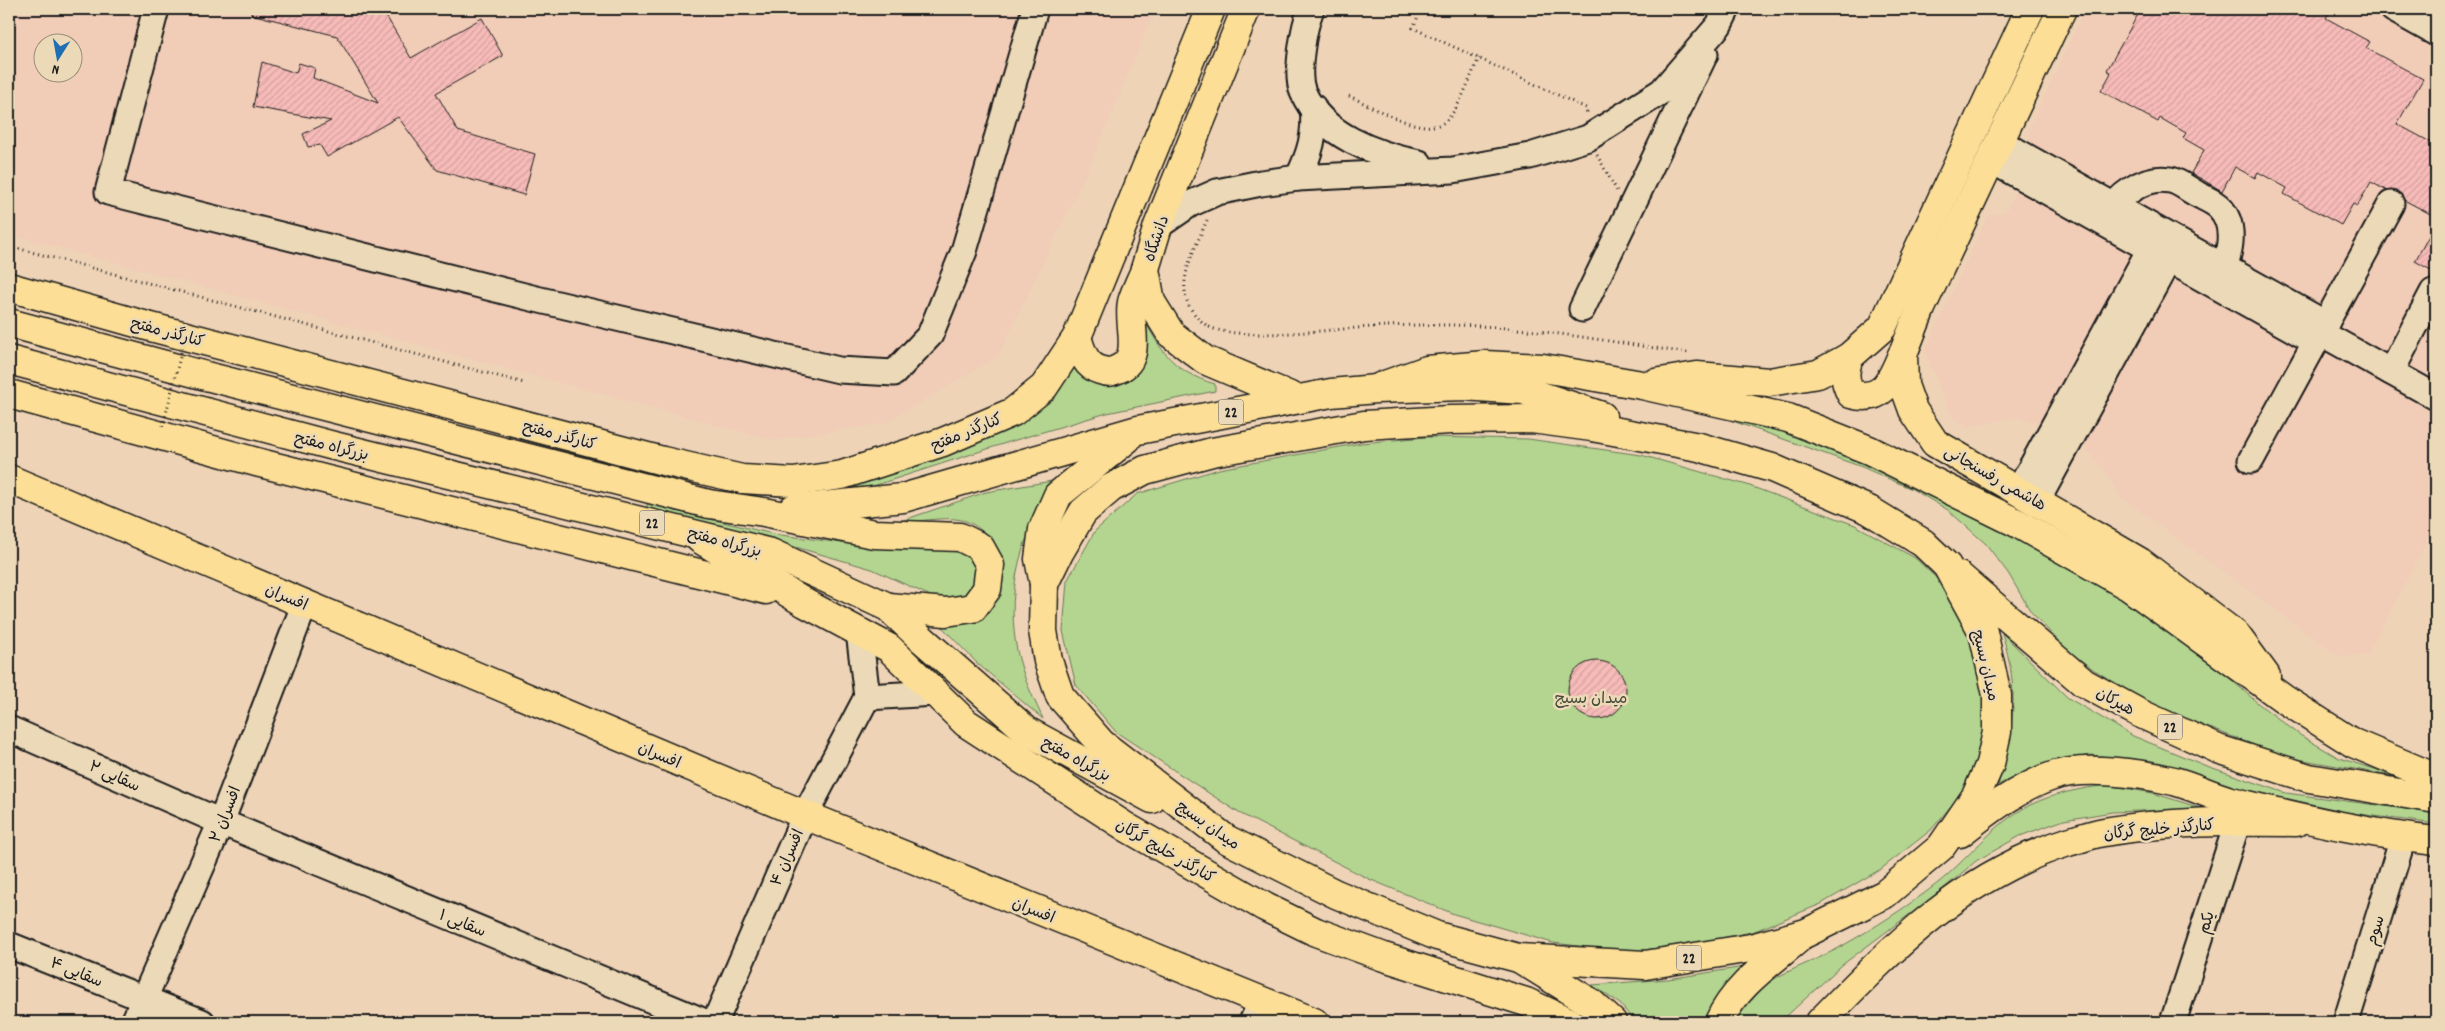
<svg xmlns="http://www.w3.org/2000/svg" width="2445" height="1031" font-family="Dekko,'Playpen Sans Arabic',sans-serif">
<defs>
<pattern id="building-hatch" width="6" height="6" patternUnits="userSpaceOnUse" patternTransform="scale(1.25)"><rect width="6" height="6" fill="#f7bbb8"/><path d="M-1 1l2-2M0 6l6-6M5 7l2-2" fill="none" stroke="#d3a09e"/></pattern>
</defs>
<rect width="100%" height="100%" fill="#eed3b7"/>
<filter id="ink" filterUnits="userSpaceOnUse"><feTurbulence type="fractalNoise" baseFrequency=".02" numOctaves="2"/><feDisplacementMap in="SourceGraphic" scale="10" xChannelSelector="R" yChannelSelector="G"/><feConvolveMatrix kernelMatrix="1 2 1 2 8 2 1 2 1" color-interpolation-filters="sRGB"/></filter>
<g filter="url(#ink)">
<!-- built -->
<g fill="#f1ccb7" fill-rule="evenodd">
<path d="M9 9H1155L1090 165 998 356 885 423 773 440 9 234ZM42 42H72V72H42Z"/>
<path d="M2085 9H2436V524L2367 655 2339 656 2121 497 2104 469 2081 444 2043 424 2017 417 1968 426 1953 418 1925 351 1988 216 2006 212 2034 156 2029 130Z"/>
</g>
<!-- green -->
<g fill="#b3d590" stroke="#687856">
<path d="M1142 315C1160 351 1174 372 1215 384V391L1107 413 1009 442 873 486 829 496 785 497 723 490 786 493 826 490 869 482 911 466 1076 362 1116 381Z"/>
<path d="M1728 415 1797 435 1864 460 2035 543 2178 633 2260 705 2300 735 2339 758 2400 777 2286 757 2191 721 2146 701 2094 670 2066 649 2031 612 2008 573 1986 544 1948 510 1912 489 1862 467 1727 419Z"/>
<path d="M1426 437 1528 439 1641 455 1747 485 1855 525 1915 558 1948 589 1971 627 1987 691 1985 744 1966 788 1931 830 1881 869 1821 904 1755 931 1714 940 1630 952 1553 943 1454 914 1369 879 1239 813 1116 732 1076 685 1063 631 1067 581 1095 531 1137 494 1219 469 1361 443Z"/>
<path d="M1064 479C1055 491 1044 503 1037 516 1012 561 1006 621 1022 669 1027 686 1036 703 1043 719L978 664 942 627C960 624 977 622 990 608 1016 582 999 535 968 522 951 514 908 523 889 525L986 492Z"/>
<path d="M647 504 773 534 889 549 940 545 971 554 977 566 978 579 970 592 956 601 937 599 872 569 771 540 647 511Z"/>
<path d="M2002 633 2068 698 2133 736 2204 765 2286 793 2436 813V824L2297 806 2134 760 2091 755 2038 765 1998 785C2014 726 2020 693 2002 633Z"/>
<path d="M2107 785 2153 793 2226 816 2166 810 2112 812 2064 820 2020 836 1976 861 1942 890 1842 965 1780 1022H1733C1758 974 1799 971 1842 946 1874 928 1905 908 1934 886 1967 861 1993 823 2030 805 2055 793 2079 789 2107 785Z"/>
<path d="M1744 967C1728 984 1713 1000 1704 1022H1635L1620 1004 1592 985 1668 979Z"/>
</g>
<!-- building -->
<g fill="url(#building-hatch)" stroke="#1c1c1c">
<path d="M252 9H336L356 14 367 9H382L411 58 482 18 503 56 436 93 458 131 535 154 524 195 437 170 398 117 327 157 320 145 308 147 303 134 331 121 253 107 262 62 296 73 299 63 315 68 313 78 378 103 337 36 251 14Z"/>
<path d="M2141 9H2331L2326 18 2370 42 2366 48 2423 79 2397 124 2436 145V217L2404 200 2398 192 2387 191 2371 182 2357 206 2353 204 2341 225 2284 194 2287 188 2258 172 2255 178 2235 167 2222 191 2191 173 2204 150 2183 138 2186 133 2160 118 2158 122 2101 91 2111 73 2107 70Z"/>
<path d="M2436 223V273L2415 261Z"/>
<circle cx="1597" cy="690" r="29"/>
</g>
<g fill="none" stroke-linecap="round" stroke-linejoin="round">
<defs>
<g id="minor">
<path d="M156 9 108 192 536 299 839 370 894 373 930 335 964 251 1035 9"/>
<path d="M1311 9C1304 26 1295 74 1303 92 1321 135 1377 155 1419 163"/>
<path d="M2393 9 2436 33"/>
<path d="M2000 142 2326 324"/>
<path d="M1991 160 2316 342"/>
<path d="M1298 178C1310 154 1316 134 1313 107"/>
<path d="M2105 218C2117 197 2143 175 2170 180 2179 181 2189 190 2197 194 2204 198 2215 202 2220 208 2238 227 2229 260 2218 280"/>
<path d="M1158 226 1190 204 1217 192 1261 183 1298 178 1453 170 1530 156 1588 138 1662 91 1719 25 1727 9"/>
<path d="M1582 309 1705 54"/>
<path d="M2321 333 2436 397"/>
<path d="M2391 372 2433 292"/>
<path d="M2251 460 2391 204"/>
<path d="M2019 490 2150 249"/>
<path d="M2037 501 2169 259"/>
<path d="M859 632 867 697"/>
<path d="M867 697 935 693"/>
<path d="M9 729 221 822 705 1022"/>
<path d="M9 945 202 1022"/>
<path d="M134 1022 221 822 305 603"/>
<path d="M715 1022 805 815 867 697"/>
<path d="M1252 1022 1262 1001"/>
<path d="M2173 1022 2238 821"/>
<path d="M2346 1022 2403 838"/>
</g>
<g id="major">
<path d="M1246 9 1158 226 1145 269 1151 302 1171 334 1205 360 1297 399"/>
<path d="M2062 9 1921 308 1903 354 1904 385 1913 410 1935 443 2140 562 2236 635 2266 676"/>
<path d="M9 287 147 326 663 461 742 479 793 482 842 475 943 442 1013 412 1044 387 1077 337 1211 9"/>
<path d="M1077 337C1081 350 1085 366 1100 370 1108 373 1111 372 1118 369 1144 358 1127 324 1132 302 1135 291 1141 280 1145 270"/>
<path d="M1849 357C1844 372 1844 381 1851 394 1883 403 1891 381 1902 355"/>
<path d="M1655 383 1697 376 1769 382 1818 374 1849 357 1882 328 2030 9"/>
<path d="M1382 386 1427 370 1485 365 1543 368 1642 385 1788 418 1869 450 2017 523 2128 586 2284 699 2353 743 2436 778"/>
<path d="M9 394 260 463 766 590"/>
<path d="M9 479 805 815 1314 1022"/>
<path d="M700 539 805 603 889 648 966 723 1126 827 1265 907 1316 932 1384 957 1526 1002 1569 1022"/>
<path d="M1820 1022C1893 947 1964 874 2068 842 2079 839 2092 834 2104 832 2167 821 2233 821 2296 822"/>
</g>
<g id="highway">
<path d="M9 323 206 376 709 504 764 512 874 534 960 537 980 547 990 565 987 589 973 608 946 612 888 607"/>
<path d="M9 360 330 445 771 553 888 607 923 640 1027 731 1152 799"/>
<path d="M1532 419 1592 427 1699 447 1772 468 1869 510 1923 543 1947 566 1983 632 1997 695V732L1990 764 1976 796 1941 847 1885 894 1806 933 1751 948 1645 965 1518 958 1437 936 1336 894 1226 839 1101 743 1060 696 1048 661 1043 631 1044 584 1059 553 1083 512 1111 488 1145 470 1212 452 1364 425 1450 420Z"/>
<path d="M793 509 903 498 1138 430 1331 393 1376 389 1463 386 1523 390 1602 416"/>
<path d="M1959 576 2084 683 2139 713 2218 749 2309 778 2436 799"/>
<path d="M1044 584 1039 559 1043 529 1058 495 1127 439"/>
<path d="M1960 833C1988 811 2016 789 2050 777 2082 765 2140 773 2174 781 2193 786 2212 796 2231 801 2299 817 2367 834 2436 841"/>
<path d="M1522 960 1591 1003 1612 1022"/>
<path d="M1719 1022C1734 987 1770 963 1798 939"/>
</g>
</defs>
<!-- minor casing -->
<use href="#minor" stroke="#1c1c1c" stroke-width="29"/>
<!-- major casing -->
<use href="#major" stroke="#1c1c1c" stroke-width="31"/>
<!-- highway casing -->
<use href="#highway" stroke="#1c1c1c" stroke-width="31"/>
<!-- path -->
<g stroke="#1c1c1c" stroke-width="3" stroke-dasharray="1 4" stroke-linecap="butt">
<path d="M1421 9 1413 28 1586 108 1587 113"/>
<path d="M1349 96C1372 106 1420 136 1443 123 1458 114 1471 74 1479 58"/>
<path d="M1597 155 1617 191"/>
<path d="M1207 220C1192 257 1166 295 1206 325 1227 340 1306 332 1333 330 1387 325 1441 323 1495 327 1560 332 1625 344 1689 353"/>
<path d="M9 246 524 383"/>
</g>
<!-- minor -->
<use href="#minor" stroke="#ecd9b7" stroke-width="25"/>
<!-- major -->
<use href="#major" stroke="#fcde96" stroke-width="28"/>
<!-- highway -->
<use href="#highway" stroke="#fcde96" stroke-width="28"/>
<!-- path-bridge -->
<path stroke="#1c1c1c" stroke-width="3" stroke-dasharray="1 4" stroke-linecap="butt" d="M163 426 184 341"/>
</g>
</g>
<g text-anchor="middle" stroke-width="5" stroke-linejoin="round" paint-order="stroke">
<!-- shield labels -->
<g fill="#ecd9b7" stroke="#5a554a" stroke-width="1">
<rect x="1218.5" y="399.5" width="25" height="25" rx="4"/>
<rect x="639.5" y="510.5" width="25" height="25" rx="4"/>
<rect x="2157.5" y="714.5" width="25" height="25" rx="4"/>
<rect x="1676.5" y="945.5" width="25" height="25" rx="4"/>
</g>
<g font-size="15" font-weight="bold" fill="#1c1c1c">
<text x="1231" y="417">22</text>
<text x="652" y="528">22</text>
<text x="2170" y="732">22</text>
<text x="1689" y="963">22</text>
</g>
<!-- street labels -->
<g font-size="16" fill="#1c1c1c" stroke="#ecd9b7">
<text transform="translate(1155 238) rotate(-71)" y="6">دانشگاه</text>
<text transform="translate(168 331) rotate(15)" y="6">کنارگذر مفتح</text>
<text transform="translate(966 431) rotate(-22)" y="6">کنارگذر مفتح</text>
<text transform="translate(560 434) rotate(15)" y="6">کنارگذر مفتح</text>
<text transform="translate(332 445) rotate(14)" y="6">بزرگراه مفتح</text>
<text transform="translate(1996 477) rotate(30)" y="6">هاشمی رفسنجانی</text>
<text transform="translate(725 541) rotate(15)" y="6">بزرگراه مفتح</text>
<text transform="translate(287 596) rotate(23)" y="6">افسران</text>
<text transform="translate(1987 665) rotate(77)" y="6">میدان بسیج</text>
<text transform="translate(2116 700) rotate(29)" y="6">هیرکان</text>
<text transform="translate(660 754) rotate(23)" y="6">افسران</text>
<text transform="translate(1077 758) rotate(29)" y="6">بزرگراه مفتح</text>
<text transform="translate(115 775) rotate(24)" y="6">سقایی ۲</text>
<text transform="translate(224 814) rotate(-68)" y="6">افسران ۲</text>
<text transform="translate(1209 824) rotate(35)" y="6">میدان بسیج</text>
<text transform="translate(2159 828) rotate(-5)" y="6">کنارگذر خلیج گرگان</text>
<text transform="translate(1166 850) rotate(30)" y="6">کنارگذر خلیج گرگان</text>
<text transform="translate(786 857) rotate(-66)" y="6">افسران ۴</text>
<text transform="translate(1034 909) rotate(22)" y="6">افسران</text>
<text transform="translate(463 922) rotate(22)" y="6">سقایی ۱</text>
<text transform="translate(2205 922) rotate(-72)" y="6">یکم</text>
<text transform="translate(2374 930) rotate(-73)" y="6">سوم</text>
<text transform="translate(77 971) rotate(22)" y="6">سقایی ۴</text>
</g>
<!-- park labels -->
<g font-size="16" fill="#424a39" stroke="#ecd9b7">
<text x="1591" y="703">میدان بسیج</text>
</g>
</g>
<!-- margin -->
<rect width="2445" height="1031" fill="none" stroke="#ecd9b7" stroke-width="30"/>
<rect x="15" y="15" width="2415" height="1001" fill="none" stroke="#1c1c1c" stroke-width="2" filter="url(#ink)"/>
<!-- north arrow -->
<g transform="translate(58 58) rotate(191)"><circle r="24" fill="#ecd9b7" stroke="#998d79"/>
<path d="M0-4L9 19L0 12L-9 19Z" fill="#1f6fb2"/>
<text y="-8" font-size="14" font-weight="bold" text-anchor="middle" fill="#1c1c1c">N</text>
</g>
</svg>
